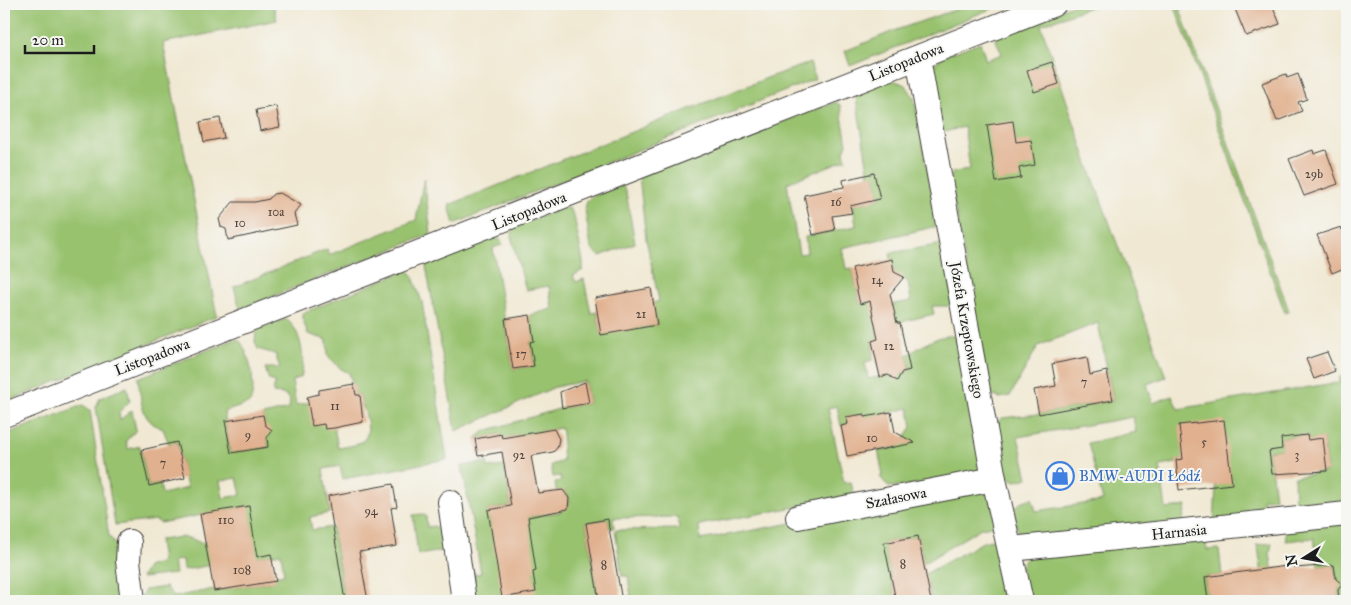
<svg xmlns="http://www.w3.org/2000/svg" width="1351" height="605" font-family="'IM FELL Great Primer',serif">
<rect width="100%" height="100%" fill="#f6f6f2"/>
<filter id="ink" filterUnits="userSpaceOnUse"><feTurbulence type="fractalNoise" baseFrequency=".02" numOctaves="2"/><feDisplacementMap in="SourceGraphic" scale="10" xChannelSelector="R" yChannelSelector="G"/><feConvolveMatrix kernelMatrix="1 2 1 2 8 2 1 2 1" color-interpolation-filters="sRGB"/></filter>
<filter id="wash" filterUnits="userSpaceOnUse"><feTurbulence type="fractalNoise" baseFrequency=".0096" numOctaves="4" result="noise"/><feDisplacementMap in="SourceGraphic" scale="20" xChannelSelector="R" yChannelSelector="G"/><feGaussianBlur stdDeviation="1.12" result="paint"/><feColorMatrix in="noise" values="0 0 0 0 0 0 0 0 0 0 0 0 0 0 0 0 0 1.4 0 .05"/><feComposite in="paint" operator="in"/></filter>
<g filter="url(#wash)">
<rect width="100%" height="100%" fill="#f0e8d2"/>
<!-- green -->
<g fill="#98c26e" stroke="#5a6f45" fill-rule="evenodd">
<path d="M4 4H273L277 20 163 43 217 316 4 403Z"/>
<path d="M972 4H1003L850 66 845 51 896 30Z"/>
<path d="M1075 4H1098L1041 25 1089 167 1166 377 1147 384 1153 403 1172 396 1178 409 1340 382V377L1347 376V505L1298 509 1295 505 1294 477 1327 471 1323 439 1308 440 1307 435 1281 438 1282 449 1269 451 1275 498 1263 499V512L1214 524 1216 486 1183 459 1176 460V463L1160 466 1166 509 1186 506 1182 524 1035 538 1019 535 1013 511 1021 502 1032 498 1036 511 1103 501 1088 443 1136 432 1133 417 1018 437 1028 478 1016 481 1005 476 995 424 1002 418 1039 414 1113 400 1098 323 1038 346 1010 396 1000 398 990 395 950 180 953 172 970 170 964 127 944 132 940 129 931 72 935 63 944 56 980 42 986 60 1002 54 995 38 1002 31Z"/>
<path d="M1174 4H1178L1289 311 1285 313Z"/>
<path d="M810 63 815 79 454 224 449 205 772 76Z"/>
<path d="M890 79 906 85 914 98 938 226 842 248 846 269 852 268 860 304 881 299 883 306 911 301 908 282 894 272 890 253 943 244 954 302 948 306H932L934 314 876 328 878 339 872 341 873 360 865 362 868 379 888 375 892 378 899 377 902 372 910 370 907 355C922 347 942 330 959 338L983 471 931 483 889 487 880 477 883 476 878 449 879 451 898 447 912 427 909 408 865 418 864 414 846 417 848 424 841 426 837 406 828 408 844 483 851 482 854 496 699 525 700 540 857 511 975 486 990 492 997 525 981 528 924 563 918 536 884 543 896 601H626L625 597 631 596 628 576H622L615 530 679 529 678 517 613 518 614 528H609L608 519 586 523 599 601H474L472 575 481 573 462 466 487 462 488 468 504 466 511 506 488 510 491 527 516 519 560 512 568 507 570 501 566 492 556 490 555 482 561 481 560 476 553 477 551 465 563 461C561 449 564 440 561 428L502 438 501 434 475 439 485 431 562 408 589 403 585 381 555 387 456 431 426 266 430 261 492 237 501 240 502 245 493 248 513 369 534 366 530 342 534 341 530 315 552 309 549 286 526 290 511 236 513 228 563 208H569L574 216 583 262V270L573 276 576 282 584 279 591 313 597 312 601 334 657 325 653 303 659 301 646 239 639 176 836 102 840 105 847 144 844 152 846 159 787 183 799 254 807 253 805 237 856 226 853 205 880 199 874 174 869 175 856 98 857 93Z"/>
<path d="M424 178 431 234 240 309 234 287 327 249 329 255 416 220Z"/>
<path d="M622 185 626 192 635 243 600 256 591 248 585 209 587 201 591 197Z"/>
<path d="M407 270 412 274 422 302 447 459 343 479 340 466 323 469 330 513 310 517 312 530 332 527 345 601H143L142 595 145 590 166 587 174 597 214 589V591L275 581V576L284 574 281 553 183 570 182 560 173 561 175 574 141 578 147 567 162 562 159 540C175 539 185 533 200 543L224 537 248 506 160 523 156 520 115 525 96 407 100 398 127 387 130 401 119 412 120 420 132 410 136 430 126 441 128 449 140 446 149 486 160 484 162 494 187 488 177 442 169 444 163 429C139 420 142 401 138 378L236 339 240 341C250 354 257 388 250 403L224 412 230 453 268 447 263 415 289 409 290 399 283 394 273 393 275 382 269 380 265 368H280L275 354 258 349 255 342 256 330 285 319C301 327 306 361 301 377L292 381 296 405 308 403 324 424 334 427 338 448C344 447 355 446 361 442 376 433 362 407 360 395H356L349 373 341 369 328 356 327 340 308 334 303 320V313ZM237 478 241 495 223 498 220 481Z"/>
<path d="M83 405 90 410 109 536 118 548 124 601H4V435Z"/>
<path d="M423 514 426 516 427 527 434 526 442 532 445 547 442 551 418 555 413 515Z"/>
<path d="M1347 519V601H1339L1338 590 1341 585 1337 581 1334 565 1318 566 1314 538 1286 541 1285 527Z"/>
<path d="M998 538 1011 601H931L928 583 917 585 916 579 983 542Z"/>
<path d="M1205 538 1207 550 1219 549 1222 575 1205 577 1208 601H1028L1021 568 1028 554Z"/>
<path d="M1272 543 1270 553 1277 601H1249L1247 583 1263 581 1258 547 1256 545Z"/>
</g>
<g id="blocks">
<!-- building -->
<g fill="#e1b18f">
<path d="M1233 4H1272L1280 24 1246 36Z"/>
<path d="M1052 62 1059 84 1034 92 1027 70Z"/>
<path d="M1286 74 1287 78 1298 74 1307 99 1298 102 1302 111 1277 121 1262 83Z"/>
<path d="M276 106 280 127 260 131 256 110Z"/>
<path d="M220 118 224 138 204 142 200 122Z"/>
<path d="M1013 121 1016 142 1031 140 1035 165 1019 168 1021 178 996 182 987 125Z"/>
<path d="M1313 150 1314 154 1326 150 1338 184 1304 196 1289 159Z"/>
<path d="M874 173 880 199 850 206 852 213 832 216 835 230 813 235 804 195 844 187 843 180Z"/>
<path d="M280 193 301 205 294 214 297 225 228 240 226 229 221 227 219 219 233 202H255L269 199 273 194Z"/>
<path d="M1341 227 1342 230 1347 229V267L1332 273 1317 235Z"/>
<path d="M892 259 894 272 904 277 890 294 897 323H900L910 370 902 372 897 381 888 375 880 377 872 341 878 339 870 301 860 304 852 268Z"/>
<path d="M651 288 657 325 601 335 595 298Z"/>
<path d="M530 315 534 341 530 342 534 366 513 369 505 319Z"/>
<path d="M1327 352 1335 371 1314 379 1306 359Z"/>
<path d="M1087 357 1090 375 1107 371 1113 400 1039 414 1034 390 1056 386 1052 364Z"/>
<path d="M585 382 589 403 562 408 560 392Z"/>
<path d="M354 384 356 395H360L363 422 334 428 325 429 324 424 312 426 307 397 319 394V390Z"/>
<path d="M891 412 895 432 915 443 847 456 841 426 848 424 846 417 864 414 865 417Z"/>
<path d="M263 415 265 425 272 430 267 437 268 447 231 453 225 421Z"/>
<path d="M1224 420 1232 484 1179 490 1176 460 1183 459 1179 425Z"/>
<path d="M554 429 559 439 557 448 553 452 531 456 538 493 563 490 569 498 568 509 528 517 536 571 533 572 536 592 502 598 488 510 511 506 502 452 478 456 475 439 501 434 502 438Z"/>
<path d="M1307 435 1308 440 1323 438 1327 471 1272 474 1269 451 1282 449 1281 438Z"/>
<path d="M177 442 185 478 149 486 141 450Z"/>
<path d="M393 484 397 507 391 508 397 546 359 552 368 601H345L328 496Z"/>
<path d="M249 506 257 557 271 554 276 581 214 591 200 514Z"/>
<path d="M608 519 609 528 622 601H599L586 523Z"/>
<path d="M918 536 931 601H896L884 543Z"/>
<path d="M1294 565 1295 568 1334 565 1336 579 1342 584 1338 590 1339 601H1208L1205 577Z"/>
</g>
</g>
</g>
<g filter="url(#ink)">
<use href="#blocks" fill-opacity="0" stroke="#3c3b37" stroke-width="1"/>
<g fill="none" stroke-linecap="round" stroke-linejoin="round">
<defs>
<g id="minor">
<path d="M918 58 994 479 1021 601"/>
<path d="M4 415 1054 4"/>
<path d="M450 502 464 601"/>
<path d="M798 517 994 479"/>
<path d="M129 542 128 561 133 601"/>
<path d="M1011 549 1347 514"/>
</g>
</defs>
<!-- minor casing -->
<use href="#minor" stroke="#3c3b37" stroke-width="26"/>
<!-- minor -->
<use href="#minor" stroke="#fff" stroke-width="24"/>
</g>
</g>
<!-- icons -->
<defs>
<symbol id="shop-ring" viewBox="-11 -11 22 22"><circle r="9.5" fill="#f6f6f2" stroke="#3f7fe0" stroke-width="1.5"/><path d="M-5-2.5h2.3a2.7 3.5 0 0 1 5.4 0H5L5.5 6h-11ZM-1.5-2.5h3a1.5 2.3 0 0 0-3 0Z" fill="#3f7fe0"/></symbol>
</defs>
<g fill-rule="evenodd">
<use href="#shop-ring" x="1044" y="460" width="32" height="32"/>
</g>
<g text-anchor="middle" stroke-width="4" stroke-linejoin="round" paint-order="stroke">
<!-- number labels -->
<g font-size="12" fill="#4d4139">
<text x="1314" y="178">29b</text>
<text x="836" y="206">16</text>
<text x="276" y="216">10a</text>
<text x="240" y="227">10</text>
<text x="877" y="284">14</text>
<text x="641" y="318">21</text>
<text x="889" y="350">12</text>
<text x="521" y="358">17</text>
<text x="1084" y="386">7</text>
<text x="335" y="410">11</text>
<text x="248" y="439">9</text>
<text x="872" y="442">10</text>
<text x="1204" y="446">5</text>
<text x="519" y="459">92</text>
<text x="1297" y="459">3</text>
<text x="163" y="467">7</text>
<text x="371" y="515">94</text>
<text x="226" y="524">110</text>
<text x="903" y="568">8</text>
<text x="604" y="569">8</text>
<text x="242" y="574">108</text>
</g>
<!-- street labels -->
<g font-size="15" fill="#1c1c1c" stroke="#f6f6f2">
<text transform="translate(906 62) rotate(-22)" y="5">Listopadowa</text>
<text transform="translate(529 211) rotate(-22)" y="5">Listopadowa</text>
<text transform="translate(967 330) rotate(80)" y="5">Józefa Krzeptowskiego</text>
<text transform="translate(152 357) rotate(-21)" y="5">Listopadowa</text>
<text transform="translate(896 498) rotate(-11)" y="5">Szałasowa</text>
<text transform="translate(1179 532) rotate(-6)" y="5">Harnasia</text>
</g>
<!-- shop labels -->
<g font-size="15" fill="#366cbe" stroke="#f6f6f2" text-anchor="start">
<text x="1079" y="481">BMW-AUDI Łódź</text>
</g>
</g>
<!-- margin -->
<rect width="1351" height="605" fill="none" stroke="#f6f6f2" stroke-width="20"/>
<!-- north arrow -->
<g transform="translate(1304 558) rotate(259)" stroke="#f6f6f2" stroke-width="4" paint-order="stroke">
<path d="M0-4L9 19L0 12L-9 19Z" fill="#1c1c1c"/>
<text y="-8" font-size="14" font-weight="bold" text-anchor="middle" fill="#1c1c1c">N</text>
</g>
<!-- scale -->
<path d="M25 45v8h69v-8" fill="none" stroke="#1c1c1c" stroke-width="2.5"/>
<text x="32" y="45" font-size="15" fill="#1c1c1c" stroke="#f6f6f2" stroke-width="4" paint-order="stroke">20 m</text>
</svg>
